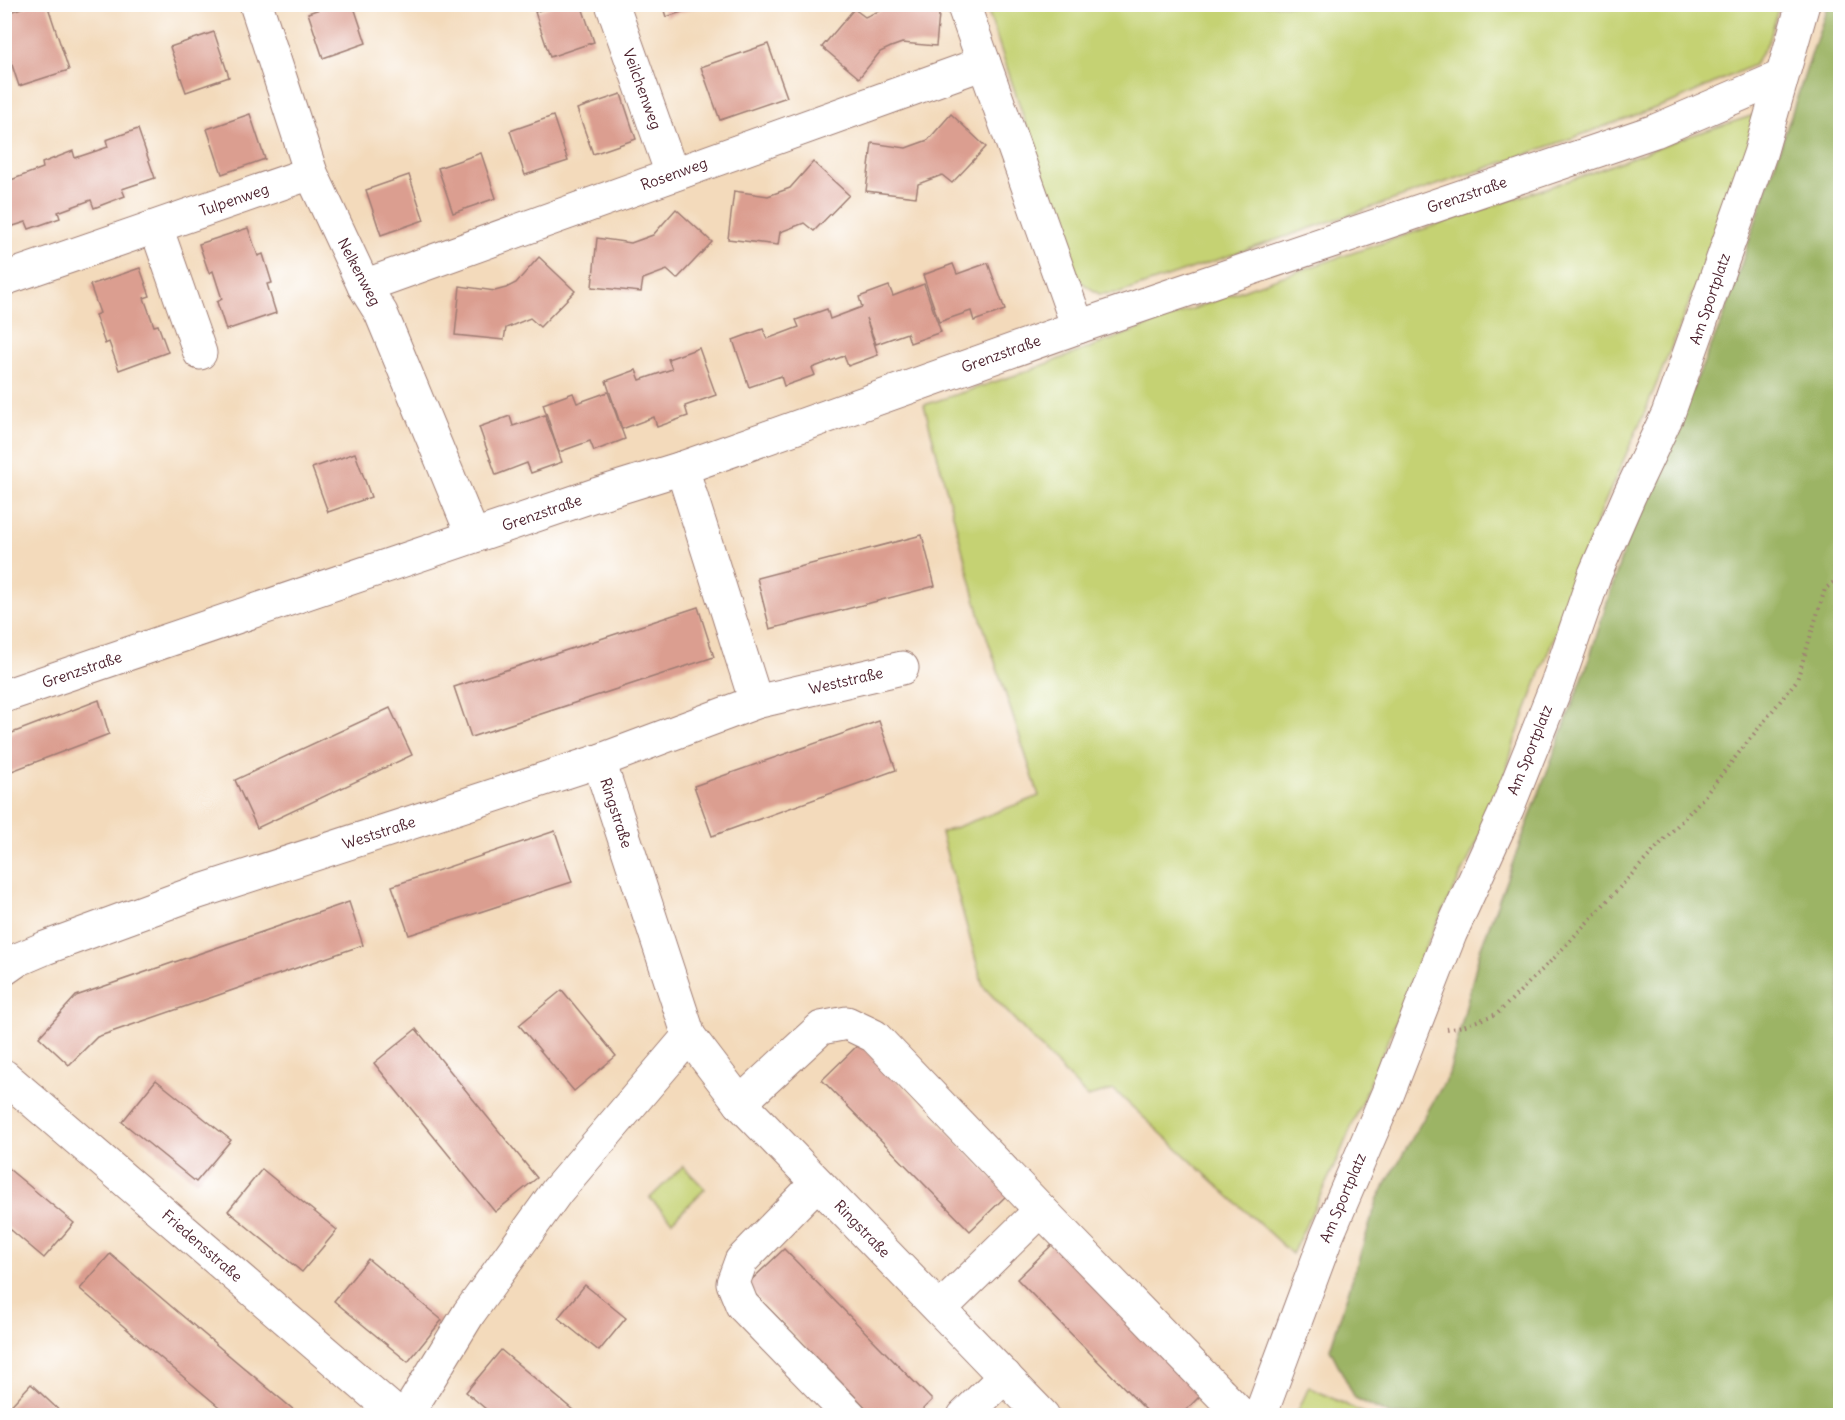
<svg xmlns="http://www.w3.org/2000/svg" width="1845" height="1420" font-family="Delius,sans-serif">
<rect width="100%" height="100%" fill="#fff"/>
<filter id="ink" filterUnits="userSpaceOnUse"><feTurbulence type="fractalNoise" baseFrequency=".0167" numOctaves="2"/><feDisplacementMap in="SourceGraphic" scale="12" xChannelSelector="R" yChannelSelector="G"/><feConvolveMatrix kernelMatrix="1 2 1 2 8 2 1 2 1" color-interpolation-filters="sRGB"/></filter>
<filter id="wash" filterUnits="userSpaceOnUse"><feTurbulence type="fractalNoise" baseFrequency=".008" numOctaves="4" result="noise"/><feDisplacementMap in="SourceGraphic" scale="24" xChannelSelector="R" yChannelSelector="G"/><feGaussianBlur stdDeviation="1.35" result="paint"/><feColorMatrix in="noise" values="0 0 0 0 0 0 0 0 0 0 0 0 0 0 0 0 0 1.4 0 .05"/><feComposite in="paint" operator="in"/></filter>
<g filter="url(#wash)">
<rect width="100%" height="100%" fill="#f3dabb"/>
<!-- green -->
<g fill="#c5d273" stroke="#88784f" stroke-width="1.5">
<path d="M986 5H1779L1770 39 1754 65 1675 101 1522 156 1120 293 1099 294 1078 280Z"/>
<path d="M1761 113 1722 223 1647 407 1601 511 1515 740 1498 800 1424 950 1398 1016 1339 1156 1292 1254 1114 1090 1087 1097 983 986 941 833 1039 796 979 613 924 405 1025 372 1251 287 1582 176 1689 136Z"/>
<path d="M683 1166 705 1189 672 1221 650 1198Z"/>
<path d="M1309 1387 1367 1415H1296Z"/>
</g>
<!-- forest -->
<path fill="#9cb465" stroke="#736a48" stroke-width="1.5" d="M1828 5H1840V1415H1390L1355 1398 1330 1349 1378 1198 1449 1074 1480 950 1588 663 1629 533 1723 319Z"/>
<g id="blocks">
<!-- building -->
<g fill="#db9e90">
<path d="M33 4H47L69 70 19 86 4 41V14Z"/>
<path d="M334 4H353L366 43 323 58 308 13Z"/>
<path d="M557 4H581L594 42 550 57 535 12Z"/>
<path d="M662 4H704V5L666 17Z"/>
<path d="M889 4H940L936 46 902 43 891 47 880 52 859 78 822 47 854 9 865 17 889 7Z"/>
<path d="M214 32 229 77 186 92 170 47Z"/>
<path d="M768 44 787 97 720 120 701 67Z"/>
<path d="M621 94 636 139 593 154 577 109Z"/>
<path d="M250 114 265 159 222 174 207 129Z"/>
<path d="M951 114 986 147 952 183 942 175 918 184 916 197 866 191 872 143 906 148 928 140Z"/>
<path d="M553 116 568 161 525 175 510 131Z"/>
<path d="M138 129 155 178 122 189 125 196 94 208 91 200 58 212 60 218 29 229 26 222 4 229V174L9 173 11 180 43 168 42 163 73 151 75 158 108 147 106 140Z"/>
<path d="M481 153 496 198 453 213 438 168Z"/>
<path d="M813 162 849 195 814 231 804 223 780 232 778 245 728 239 734 191 768 196 790 188Z"/>
<path d="M409 175 424 220 381 235 366 190Z"/>
<path d="M676 209 712 242 677 279 667 270 643 279 641 292 592 287 597 238 631 243 653 235Z"/>
<path d="M248 228 258 256 263 254 272 283 267 284 276 313 226 330 217 302 222 299 213 271 209 273 199 244Z"/>
<path d="M539 257 575 291 540 327 530 318 506 328 504 340 455 335 460 286 495 291 506 288 516 283Z"/>
<path d="M988 263 1005 310 974 321 971 311 939 322 923 275 953 264 957 274Z"/>
<path d="M140 268 150 296 144 298 154 326 158 325 168 352 119 370 109 342 105 344 95 315 100 313 90 285Z"/>
<path d="M924 284 941 332 910 343 907 333 876 344 866 318 878 355 848 366 844 356 812 368 815 375 784 386 781 376 749 387 733 340 763 329 767 339 799 327 796 320 827 309 830 319 862 307 859 297 889 286 893 296Z"/>
<path d="M699 348 716 395 685 406 688 416 657 427 654 417 622 429 606 381 636 370 640 380 672 369 668 359Z"/>
<path d="M608 392 625 439 594 451 590 441 559 452 543 404 573 393 577 403Z"/>
<path d="M545 415 562 462 531 473 527 463 496 475 479 427 510 416 513 426Z"/>
<path d="M355 453 371 497 328 512 312 468Z"/>
<path d="M922 535 935 586 770 629 757 578Z"/>
<path d="M698 607 714 657 471 737 454 687Z"/>
<path d="M99 700 109 734 4 774V736Z"/>
<path d="M390 708 412 755 257 828 235 780Z"/>
<path d="M879 721 896 770 712 836 694 786Z"/>
<path d="M555 831 572 882 409 935 392 886Z"/>
<path d="M349 902 363 945 97 1037 69 1065 39 1037 76 996Z"/>
<path d="M562 990 616 1056 574 1091 519 1025Z"/>
<path d="M416 1029 537 1178 495 1212 374 1063Z"/>
<path d="M860 1043 1008 1194 970 1231 822 1080Z"/>
<path d="M156 1080 231 1140 196 1182 122 1122Z"/>
<path d="M4 1165 74 1223 44 1258 4 1224Z"/>
<path d="M262 1169 337 1230 302 1272 228 1211Z"/>
<path d="M1055 1242 1203 1393 1180 1416H1152L1017 1279Z"/>
<path d="M784 1249 932 1400 916 1416H874L746 1285Z"/>
<path d="M110 1254 179 1313 301 1416H230L149 1348 80 1289Z"/>
<path d="M368 1259 442 1320 408 1362 334 1301Z"/>
<path d="M585 1285 626 1318 599 1351 558 1318Z"/>
<path d="M501 1350 574 1411 571 1416H494L466 1392Z"/>
<path d="M31 1384 65 1416H4V1413Z"/>
</g>
</g>
</g>
<g filter="url(#ink)">
<use href="#blocks" fill-opacity="0" stroke="#9e7c73" stroke-width="1.5"/>
<g fill="none" stroke-linecap="round" stroke-linejoin="round">
<defs>
<g id="minor">
<path d="M256 4 311 173 364 286 381 313 473 536"/>
<path d="M612 4 672 174"/>
<path d="M963 4 1078 327"/>
<path d="M156 227 200 353"/>
<path d="M4 279 311 173"/>
<path d="M364 286 984 63"/>
<path d="M682 468 756 702"/>
<path d="M4 696 595 495 682 468 1078 327 1655 131 1781 77"/>
<path d="M599 761 689 1036 740 1103 1043 1416"/>
<path d="M4 969 17 960 45 948 192 894 599 761 756 702 902 668"/>
<path d="M4 1076 399 1416"/>
<path d="M740 1103 821 1028 847 1023 874 1036 1041 1210 1242 1416"/>
<path d="M817 1183 741 1261 733 1283 742 1305 850 1416"/>
<path d="M940 1309 1041 1210"/>
<path d="M406 1416 469 1313 557 1191 689 1036"/>
<path d="M964 1416 1005 1376"/>
<path d="M1260 1416 1327 1236 1388 1093 1450 934 1507 809 1557 684 1595 574 1629 496 1668 414 1760 154 1803 4"/>
</g>
</defs>
<!-- minor casing -->
<use href="#minor" stroke="#9e7c73" stroke-width="35"/>
<!-- path -->
<path stroke="#9e7c73" stroke-width="4" stroke-dasharray="1.5 4.5" stroke-linecap="butt" d="M1447 1029 1463 1026 1497 1014 1554 958 1702 799 1797 680 1825 589 1840 577"/>
<!-- minor -->
<use href="#minor" stroke="#fff" stroke-width="33"/>
</g>
</g>
<g text-anchor="middle" stroke-width="4.5" stroke-linejoin="round" paint-order="stroke">
<!-- street labels -->
<g font-size="15" fill="#4a1f2b" stroke="#fff">
<text transform="translate(642 89) rotate(70)" y="5">Veilchenweg</text>
<text transform="translate(674 174) rotate(-20)" y="5">Rosenweg</text>
<text transform="translate(1467 195) rotate(-19)" y="5">Grenzstraße</text>
<text transform="translate(234 200) rotate(-19)" y="5">Tulpenweg</text>
<text transform="translate(359 272) rotate(62)" y="5">Nelkenweg</text>
<text transform="translate(1710 299) rotate(-71)" y="5">Am Sportplatz</text>
<text transform="translate(1001 354) rotate(-20)" y="5">Grenzstraße</text>
<text transform="translate(542 513) rotate(-19)" y="5">Grenzstraße</text>
<text transform="translate(82 670) rotate(-19)" y="5">Grenzstraße</text>
<text transform="translate(846 681) rotate(-13)" y="5">Weststraße</text>
<text transform="translate(1530 750) rotate(-68)" y="5">Am Sportplatz</text>
<text transform="translate(616 813) rotate(72)" y="5">Ringstraße</text>
<text transform="translate(379 833) rotate(-18)" y="5">Weststraße</text>
<text transform="translate(1343 1198) rotate(-67)" y="5">Am Sportplatz</text>
<text transform="translate(862 1229) rotate(46)" y="5">Ringstraße</text>
<text transform="translate(202 1246) rotate(41)" y="5">Friedensstraße</text>
</g>
</g>
<!-- margin -->
<rect width="1845" height="1420" fill="none" stroke="#fff" stroke-width="24"/>
</svg>
